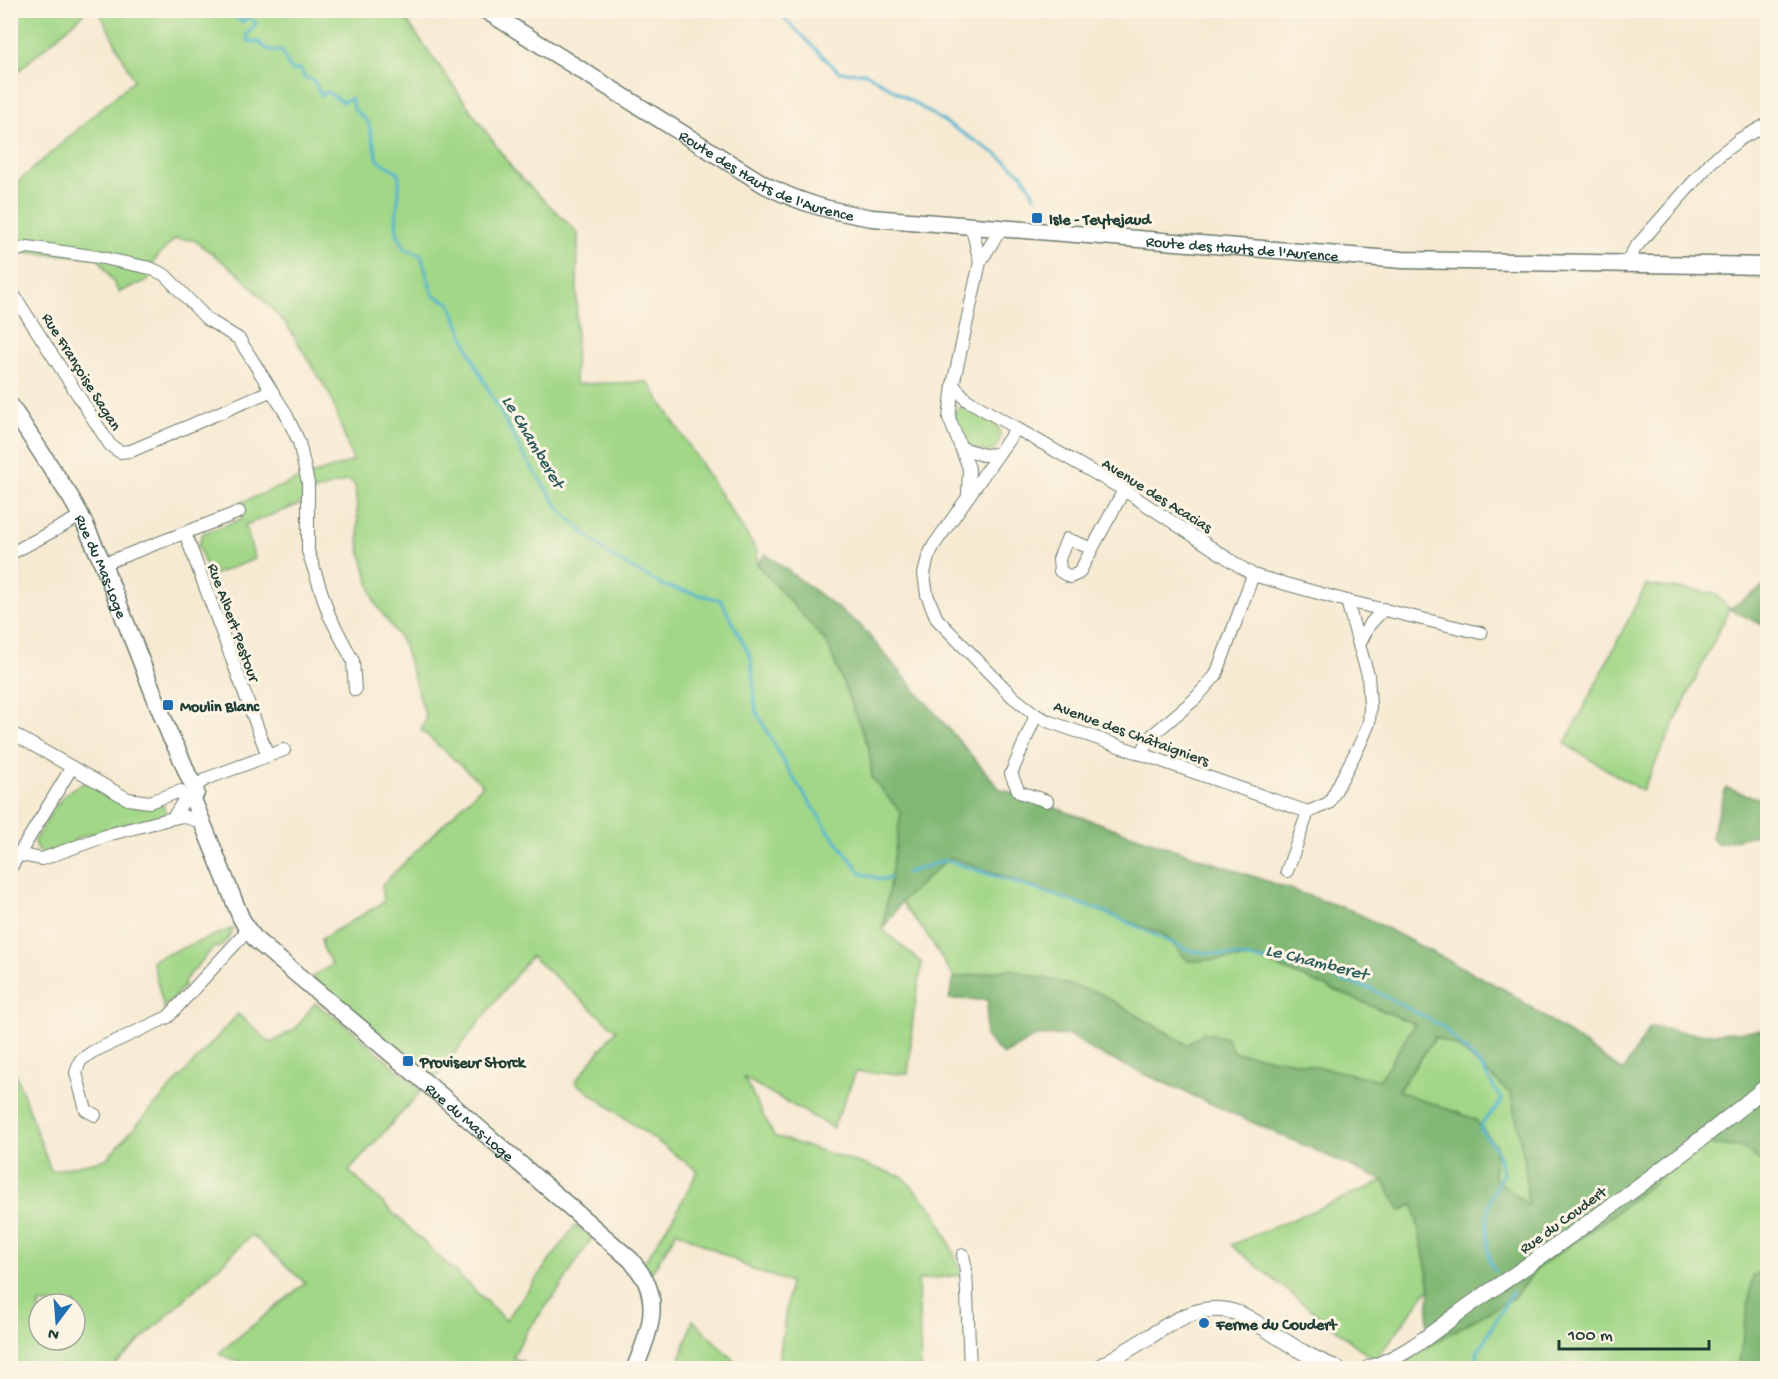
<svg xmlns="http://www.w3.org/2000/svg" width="1778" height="1379" font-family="'Gochi Hand',sans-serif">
<rect width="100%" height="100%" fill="#fcf5e5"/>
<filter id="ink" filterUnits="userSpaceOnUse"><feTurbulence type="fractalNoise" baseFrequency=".0167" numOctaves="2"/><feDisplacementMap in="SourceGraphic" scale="12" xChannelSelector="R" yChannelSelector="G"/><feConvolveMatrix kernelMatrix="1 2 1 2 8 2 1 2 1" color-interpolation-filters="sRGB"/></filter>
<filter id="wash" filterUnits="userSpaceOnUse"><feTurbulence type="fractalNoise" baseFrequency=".008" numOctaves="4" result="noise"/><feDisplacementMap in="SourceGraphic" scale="24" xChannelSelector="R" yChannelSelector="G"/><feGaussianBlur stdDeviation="1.35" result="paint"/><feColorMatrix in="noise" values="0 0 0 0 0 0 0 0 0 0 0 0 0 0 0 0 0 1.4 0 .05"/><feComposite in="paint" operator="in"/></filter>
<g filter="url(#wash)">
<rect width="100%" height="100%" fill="#f7ead3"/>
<!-- green -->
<g fill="#a2d787" stroke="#608a5e" stroke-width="1.5" fill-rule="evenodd">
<path d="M11 10H87V11L11 77Z"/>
<path d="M99 11H400L514 171 578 233 575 384 648 382 757 551V564L827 643 869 748 872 778 901 813 883 930 922 963 913 1018 908 1074 856 1072 833 1128 744 1078 774 1136 903 1177 936 1213 961 1270V1275L918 1280 921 1368H778L790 1282 756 1271 677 1231 650 1275 643 1264 675 1214 698 1171 575 1082 616 1030 531 956 433 1081 311 977 332 965 323 948 321 939 384 902 382 885 483 785 421 730 426 717 403 643 375 603 360 550 355 485 348 480 315 491 298 505 245 525 255 559 210 576 198 546 203 533 242 519 237 504 297 480 353 461 330 395 287 325 240 275 194 240 175 239C161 253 151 259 149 280L119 292 98 257 11 252V188L134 80Z"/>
<path d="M963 406C983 416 1015 424 993 451L986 452 965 445 954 416 956 410Z"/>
<path d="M1646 585 1715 593 1729 609 1642 791 1565 744Z"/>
<path d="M90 782 103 790V793L120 802 122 800 140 807 162 803 167 815 132 825 131 822 75 839 76 843 42 854 37 849 34 841C50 818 60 786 90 782Z"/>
<path d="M949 857 1105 912 1165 935 1188 961 1257 958 1415 1024 1380 1080 1290 1061 1188 1045 1099 993 1010 969 954 978 926 933 906 909 902 901Z"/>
<path d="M233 928 230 936 219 948 214 947 184 981V986L164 1009 152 960Z"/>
<path d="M315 1003 352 1030 422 1090 349 1171 506 1320 575 1226 593 1236 558 1291 527 1331 513 1357 533 1368H250L239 1361 220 1355 219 1353 305 1283 252 1235 112 1368H11L10 1058 51 1171 106 1159 238 1014 271 1043 295 1029ZM39 1304H75V1340H39Z"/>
<path d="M1436 1037 1458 1047 1511 1094 1525 1162 1528 1206 1494 1177 1496 1146 1398 1091Z"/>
<path d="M1703 1144 1740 1147 1767 1165V1268L1753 1276 1738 1368H1398L1426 1347 1512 1299 1538 1268 1611 1216Z"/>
<path d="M1384 1181 1400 1211 1414 1204 1430 1287 1375 1361 1231 1245Z"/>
<path d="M693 1320 735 1362 748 1368H677Z"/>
</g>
<!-- forest -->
<g fill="#81b874" stroke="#507a54" stroke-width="1.5" fill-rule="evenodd">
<path d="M766 554 860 625 1000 789 1353 911 1509 992 1623 1071 1650 1027 1699 1034 1767 1030V1165L1740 1147 1703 1144 1611 1216 1538 1268 1512 1299 1426 1347 1430 1287 1414 1204 1400 1211 1384 1181 1093 1051 1070 1035 1036 1036 1003 1055 985 1036 988 1000 949 999 954 978 1010 969 1099 993 1187 1045 1204 1032 1227 1038 1233 1052 1290 1061 1380 1080 1415 1024 1257 958 1188 961 1165 935 950 857 902 901 882 930 901 813 872 778 869 748 827 643 757 564ZM1435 1037 1458 1047 1511 1094 1525 1162 1528 1205 1494 1177 1496 1146 1475 1119 1398 1091Z"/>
<path d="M1763 587H1767V627L1729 609Z"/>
<path d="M1726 788 1767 801V832L1718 844 1711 836Z"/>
<path d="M1767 1268V1368H1738L1753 1276Z"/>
</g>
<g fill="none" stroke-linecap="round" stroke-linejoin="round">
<!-- stream -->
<g stroke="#52b4d0" stroke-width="3">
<path d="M231 10V13L242 22 249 16 256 24 247 34 248 41 259 42C265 51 271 50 281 51L291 70 301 69 304 77 314 81 321 95 327 92 343 102 351 98 354 109 368 122 378 160 398 172C403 194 393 212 397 231 398 237 402 243 405 249L421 255 433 295 450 303 476 366 524 456 562 512 609 555 664 586 721 600 751 658 756 711 790 773 828 830 862 874 884 880 890 878"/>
<path d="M776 10 839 72 866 73 998 155 1023 175 1035 197"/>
<path d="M906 873 946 860 1105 912 1188 950 1278 962 1371 989 1442 1026 1480 1065 1502 1100C1494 1115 1485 1114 1480 1128L1497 1151 1503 1173C1488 1199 1485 1214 1488 1243 1489 1254 1488 1263 1496 1271"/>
<path d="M1493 1368 1478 1360 1477 1353 1512 1292"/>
</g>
</g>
</g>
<g filter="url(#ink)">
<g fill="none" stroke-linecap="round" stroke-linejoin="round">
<defs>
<g id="minor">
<path d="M971 224 980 262"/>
<path d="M1002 227 980 262 953 385 967 400 1124 490 1253 575 1347 601 1481 633"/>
<path d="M10 252 28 247 98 257 150 268 165 275 207 319 239 339 285 412 299 442 308 483V551L329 615 353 661 355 690"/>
<path d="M1625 265 1635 248 1712 161 1740 139 1768 124"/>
<path d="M10 289 110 445 120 452 131 451 270 391"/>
<path d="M953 385 949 418 969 468 968 495"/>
<path d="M1016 429 934 545 928 557 924 574 927 595 937 619 1013 697 1036 715 1050 722 1308 812"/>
<path d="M962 448 983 455 997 454"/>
<path d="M185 533 268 756"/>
<path d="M1091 548 1067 539 1059 559 1060 571 1070 577 1079 573 1124 490"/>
<path d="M10 554 81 516"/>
<path d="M103 564 239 512"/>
<path d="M1347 601 1359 645 1369 625 1384 609"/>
<path d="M1036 715 1011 774 1019 792 1047 801"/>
<path d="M10 732 128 799 149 802 181 791"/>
<path d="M1141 754 1150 737 1195 699 1216 675 1253 575"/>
<path d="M195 786 208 778 284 750"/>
<path d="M173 818 186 797"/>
<path d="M10 853 42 859 111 834 169 819 183 816 203 823"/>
<path d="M10 869 72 767"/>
<path d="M1287 871 1308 812 1329 803 1361 742 1369 723 1370 706 1368 675 1359 645"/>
<path d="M95 1115 86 1110 76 1073 80 1061 92 1052 168 1017 248 930"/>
<path d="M963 1255 966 1270 970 1368"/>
</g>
<g id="tertiary">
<path d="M1098 1368C1115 1358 1132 1347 1149 1337 1180 1316 1213 1297 1250 1319 1278 1336 1306 1357 1337 1368"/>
<path d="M1369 1368C1411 1355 1441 1324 1477 1300 1576 1233 1675 1163 1768 1085"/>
</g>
<g id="secondary">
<path id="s1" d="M485 10 765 185C803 204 831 211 872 218L1403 260 1768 266"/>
<path id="s2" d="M10 405 71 498 81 516 103 564 171 738C178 750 183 762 188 775 191 782 196 786 196 793L192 797"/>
<path id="s3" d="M192 797 241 918 248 930 257 941 444 1098 631 1260C636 1267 644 1276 647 1284 659 1313 645 1342 635 1368"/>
</g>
</defs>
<!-- minor casing -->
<use href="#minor" stroke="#6b7a6c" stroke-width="14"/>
<!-- tertiary casing -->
<use href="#tertiary" stroke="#6b7a6c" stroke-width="17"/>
<!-- secondary casing -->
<use href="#secondary" stroke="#6b7a6c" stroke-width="19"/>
<!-- minor -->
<use href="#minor" stroke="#fff" stroke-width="12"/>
<!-- tertiary -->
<use href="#tertiary" stroke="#fff" stroke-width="15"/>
<!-- secondary -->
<use href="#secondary" stroke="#fff" stroke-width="16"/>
</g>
</g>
<!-- markers -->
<g fill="#1f6fb2" stroke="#fcf5e5" stroke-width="2">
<rect x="1031" y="212" width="12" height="12" rx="3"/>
<rect x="162" y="699" width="12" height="12" rx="3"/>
<rect x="402" y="1055" width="12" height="12" rx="3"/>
<circle cx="1204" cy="1323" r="6"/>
</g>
<g text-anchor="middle" stroke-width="6" stroke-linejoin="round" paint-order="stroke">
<!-- street labels -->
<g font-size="16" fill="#1f3d34" stroke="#fcf5e5">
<text dy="6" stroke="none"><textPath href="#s1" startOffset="328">Route des Hauts de l'Aurence</textPath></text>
<text dy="6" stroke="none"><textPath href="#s1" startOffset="814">Route des Hauts de l'Aurence</textPath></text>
<text transform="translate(83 371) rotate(58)" y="6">Rue Françoise Sagan</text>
<text transform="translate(1158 494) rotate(32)" y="6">Avenue des Acacias</text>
<text dy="6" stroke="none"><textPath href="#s2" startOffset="186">Rue du Mas-Loge</textPath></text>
<text transform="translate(235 622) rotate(70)" y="6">Rue Albert Pestour</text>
<text transform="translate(1132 732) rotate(20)" y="6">Avenue des Châtaigniers</text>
<text dy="6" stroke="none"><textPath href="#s3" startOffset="438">Rue du Mas-Loge</textPath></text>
<text transform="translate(1562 1219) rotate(-36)" y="6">Rue du Coudert</text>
</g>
<!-- poi labels -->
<g font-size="16" font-weight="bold" fill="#1f3d34" stroke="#fcf5e5" text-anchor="start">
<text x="1049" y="224">Isle - Teytejaud</text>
<text x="180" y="711">Moulin Blanc</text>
<text x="420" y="1067">Proviseur Storck</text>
<text x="1216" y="1329">Ferme du Coudert</text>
</g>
<!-- water labels -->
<g font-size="18" font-style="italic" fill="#2c5b5b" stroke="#fcf5e5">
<text transform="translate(534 441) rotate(59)" y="6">Le Chamberet</text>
<text transform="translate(1317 961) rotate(14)" y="6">Le Chamberet</text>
</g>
</g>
<!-- margin -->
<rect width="1778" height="1379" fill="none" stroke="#fcf5e5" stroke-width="36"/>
<!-- north arrow -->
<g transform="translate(57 1322) rotate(196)"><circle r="28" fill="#fcf5e5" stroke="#a4ab9e" stroke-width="1.5"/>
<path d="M0-4.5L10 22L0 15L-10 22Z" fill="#1f6fb2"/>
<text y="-9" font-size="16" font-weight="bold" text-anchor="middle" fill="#1f3d34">N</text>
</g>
<!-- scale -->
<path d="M1559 1340v9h150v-9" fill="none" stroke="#1f3d34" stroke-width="3"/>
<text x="1568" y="1340" font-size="18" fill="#1f3d34" stroke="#fcf5e5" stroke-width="4.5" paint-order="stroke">100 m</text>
</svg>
